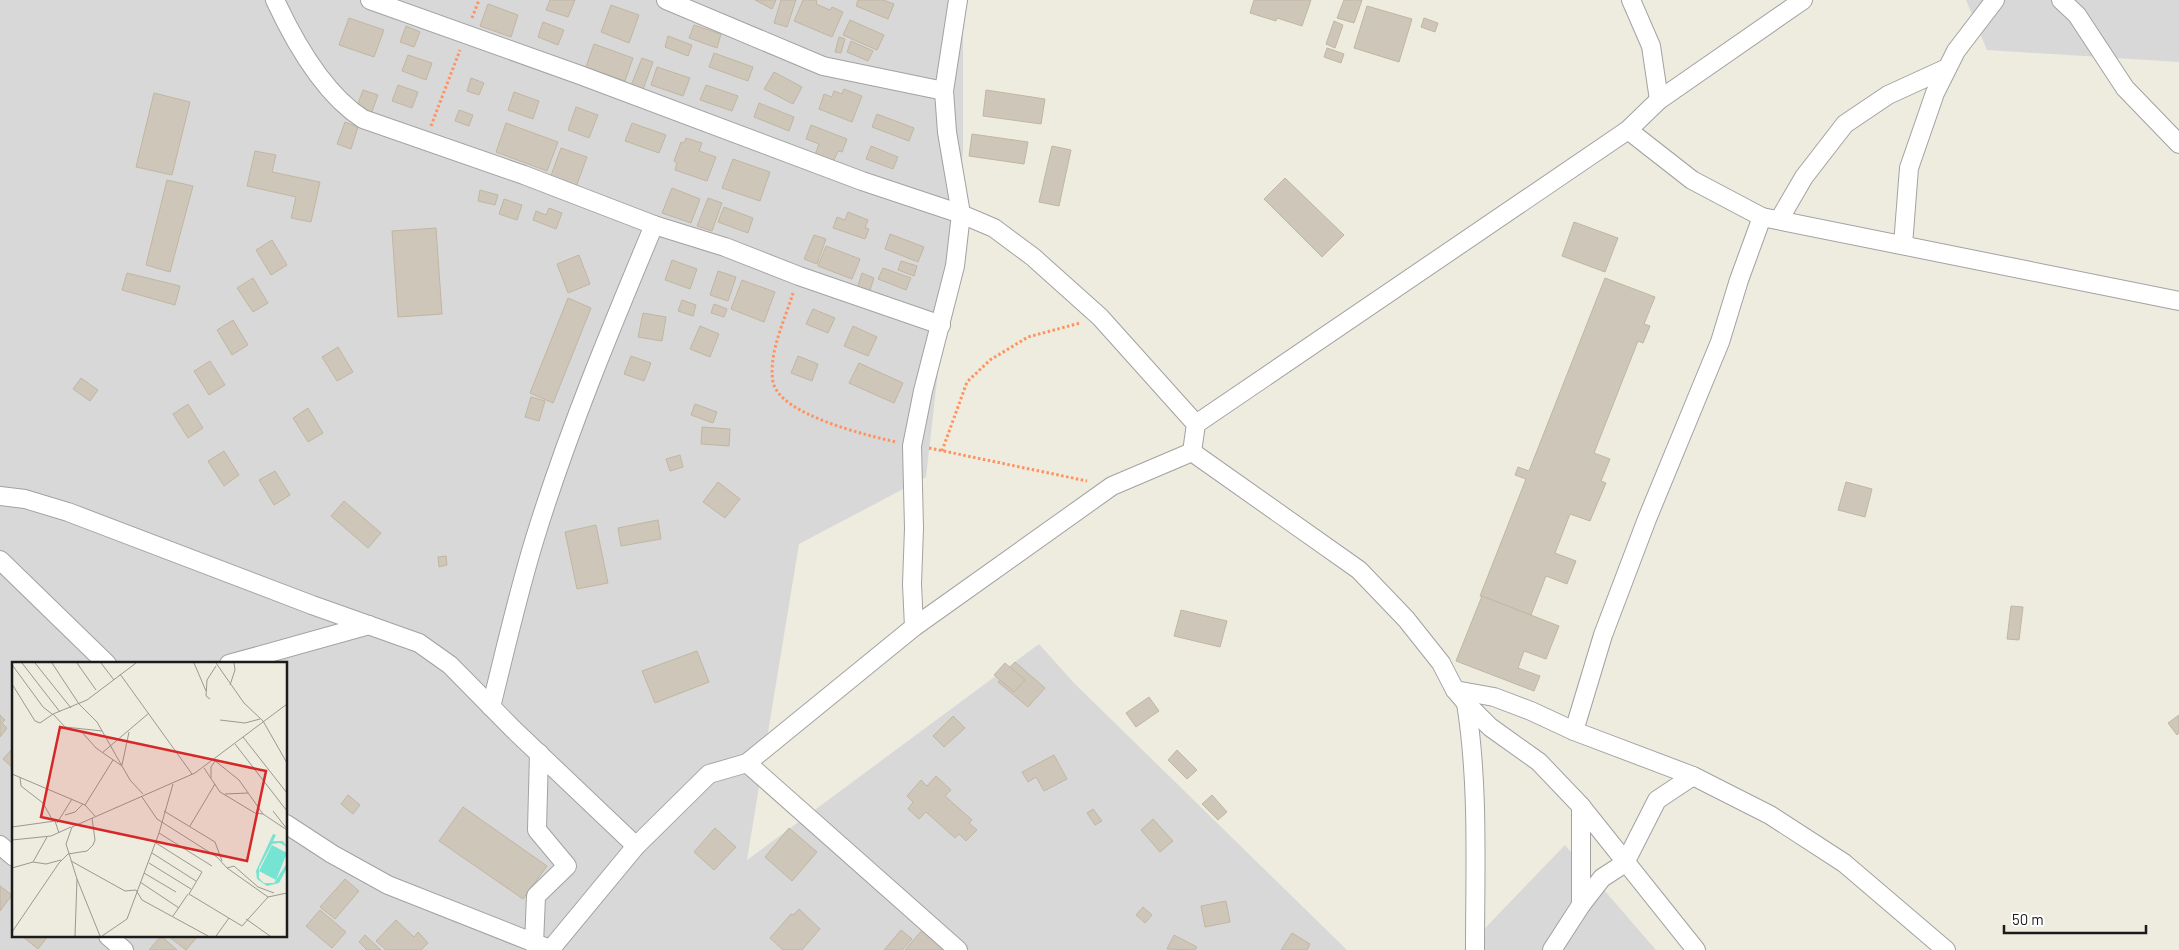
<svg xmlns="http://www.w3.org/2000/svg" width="2179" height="950" font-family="Barlow,sans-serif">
<rect width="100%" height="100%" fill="#eeecdf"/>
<!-- residential -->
<g fill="#d9d8d8" fill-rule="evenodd">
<path d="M0 0H963V152L926 477 799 544 747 860 1039 644 1074 683 1347 950H0ZM14 664H286V936H14Z"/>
<path d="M1966 0H2179V62L1987 50Z"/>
<path d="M1565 845 1656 950H1464Z"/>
</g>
<!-- building -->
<g fill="#cec6b9" stroke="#c0b6a1">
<path d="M550 0H575L568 17 546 10Z"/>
<path d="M755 0H776L772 9Z"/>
<path d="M781 0H796L787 27 774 23Z"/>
<path d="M803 0H815L817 1 816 4 830 10 832 7 843 12 832 37 794 21Z"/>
<path d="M858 0H883L894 4 888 19 856 6Z"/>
<path d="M1254 0H1311L1302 26 1277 18 1276 21 1250 13Z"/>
<path d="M1344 0H1362L1354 23 1337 18Z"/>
<path d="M488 4 518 15 511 37 480 26Z"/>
<path d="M611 5 639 15 629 43 601 32Z"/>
<path d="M1367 6 1412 19 1399 62 1354 48Z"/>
<path d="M349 18 384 30 374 57 339 45Z"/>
<path d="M1424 18 1438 23 1435 32 1421 27Z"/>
<path d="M850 20 884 35 877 50 843 35Z"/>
<path d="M1334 21 1343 25 1335 48 1326 44Z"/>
<path d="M543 22 564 30 558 45 538 37Z"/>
<path d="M694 25 721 34 717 48 689 38Z"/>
<path d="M406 26 420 32 414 47 400 42Z"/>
<path d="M668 36 692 45 688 56 665 47Z"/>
<path d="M839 37 845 39 841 53 835 52Z"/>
<path d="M851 41 873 51 868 61 847 52Z"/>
<path d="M594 44 633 58 625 81 586 67Z"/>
<path d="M1327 48 1344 54 1341 63 1324 57Z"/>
<path d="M714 53 753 67 748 81 709 67Z"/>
<path d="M408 55 432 63 426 80 402 71Z"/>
<path d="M642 58 653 62 642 92 630 88Z"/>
<path d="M657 67 690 78 683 96 651 85Z"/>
<path d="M774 72 802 87 793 104 764 89Z"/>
<path d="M471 78 484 83 479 95 467 91Z"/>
<path d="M398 85 418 92 412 108 392 101Z"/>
<path d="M706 85 738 96 732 111 700 100Z"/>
<path d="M844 89 862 96 852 122 819 109 824 94 832 97 834 91 842 94Z"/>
<path d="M363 90 378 95 371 114 356 109Z"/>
<path d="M986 90 1045 99 1041 124 983 116Z"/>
<path d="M514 92 539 101 533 119 508 110Z"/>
<path d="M154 93 190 102 172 175 136 167Z"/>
<path d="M759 103 794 117 789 131 754 117Z"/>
<path d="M576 107 598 115 589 138 568 130Z"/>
<path d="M459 110 473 115 469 126 455 121Z"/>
<path d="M877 114 914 128 909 141 872 127Z"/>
<path d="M345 122 358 127 351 149 337 144Z"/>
<path d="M506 123 558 142 547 171 496 152Z"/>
<path d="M632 123 666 135 659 153 625 141Z"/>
<path d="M811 125 847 139 842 152 838 151 833 162 815 155 819 144 806 139Z"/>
<path d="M972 134 1028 142 1024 164 969 156Z"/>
<path d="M686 138 702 143 699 151 716 157 707 181 675 170 677 163 674 161 681 142 684 143Z"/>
<path d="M871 146 898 157 893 169 866 159Z"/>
<path d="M1052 146 1071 150 1059 206 1039 202Z"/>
<path d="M561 148 587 157 575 190 549 181Z"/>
<path d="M255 151 276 155 272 172 320 182 311 222 291 218 296 197 247 186Z"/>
<path d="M733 159 770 172 760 201 722 188Z"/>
<path d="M1285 178 1344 235 1322 257 1264 199Z"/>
<path d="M167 180 193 186 170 272 146 265Z"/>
<path d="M672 188 700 199 691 223 662 213Z"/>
<path d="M480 190 498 195 495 205 478 201Z"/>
<path d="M708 198 722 203 712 231 697 226Z"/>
<path d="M504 199 522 205 517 220 499 214Z"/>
<path d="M724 207 753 218 748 233 718 222Z"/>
<path d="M549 208 562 213 556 229 533 220 536 211 546 215Z"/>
<path d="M848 212 868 220 865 228 869 229 865 239 833 228 837 217 845 220Z"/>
<path d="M1574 222 1618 238 1605 272 1562 256Z"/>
<path d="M436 228 442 314 398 317 392 231Z"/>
<path d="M890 234 924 247 918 262 885 249Z"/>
<path d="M814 235 826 239 817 264 804 259Z"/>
<path d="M272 240 287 265 271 275 256 250Z"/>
<path d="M826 246 860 259 852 279 818 266Z"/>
<path d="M579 255 590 284 568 293 557 264Z"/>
<path d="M672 260 697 269 690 289 665 280Z"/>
<path d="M901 261 917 266 914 276 898 270Z"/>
<path d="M883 268 911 278 906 290 878 279Z"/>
<path d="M718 271 736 277 728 301 710 295Z"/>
<path d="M127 273 180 286 175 305 122 290Z"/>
<path d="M862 273 874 278 869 293 857 289Z"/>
<path d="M253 278 268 303 253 312 237 288Z"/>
<path d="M1605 278 1655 297 1644 324 1650 326 1643 343 1638 341 1594 453 1610 459 1601 481 1606 483 1590 521 1570 514 1555 553 1576 561 1567 584 1546 576 1531 615 1480 596 1526 479 1515 475 1518 467 1529 471Z"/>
<path d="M742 280 775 292 764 322 731 309Z"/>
<path d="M568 298 591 308 553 403 530 393Z"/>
<path d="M682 300 696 305 693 316 678 311Z"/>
<path d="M714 304 727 309 724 317 711 313Z"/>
<path d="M813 309 835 318 828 333 806 324Z"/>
<path d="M643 313 666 317 662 341 638 337Z"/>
<path d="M233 320 248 345 232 355 217 330Z"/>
<path d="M700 326 719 334 710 357 690 349Z"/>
<path d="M853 326 877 337 868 356 844 346Z"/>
<path d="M338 347 353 372 337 381 322 357Z"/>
<path d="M631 356 651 363 644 381 624 374Z"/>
<path d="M798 356 818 364 812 381 791 373Z"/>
<path d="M210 361 225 385 209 395 194 371Z"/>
<path d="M859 363 903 383 894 403 849 383Z"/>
<path d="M81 378 98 390 90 401 73 389Z"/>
<path d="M531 397 545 401 539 421 525 417Z"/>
<path d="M188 404 203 428 188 438 173 414Z"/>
<path d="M695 404 717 412 713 423 691 415Z"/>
<path d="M308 408 323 433 308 442 293 418Z"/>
<path d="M702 427 730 429 729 446 701 444Z"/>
<path d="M224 451 239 475 224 486 208 461Z"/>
<path d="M680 455 683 467 670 471 666 459Z"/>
<path d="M275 471 290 495 274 505 259 480Z"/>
<path d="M718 482 740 499 725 518 703 502Z"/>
<path d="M1846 482 1872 489 1865 517 1838 510Z"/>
<path d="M344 501 381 533 368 548 331 516Z"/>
<path d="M658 520 661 539 621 546 618 528Z"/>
<path d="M596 525 608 583 577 589 565 532Z"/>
<path d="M446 556 447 565 439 567 438 557Z"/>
<path d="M1482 596 1559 626 1546 659 1524 651 1518 668 1540 676 1534 691 1456 661Z"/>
<path d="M2011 606 2023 607 2019 640 2007 639Z"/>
<path d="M1181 610 1227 621 1220 647 1174 636Z"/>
<path d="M697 651 709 682 655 703 642 671Z"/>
<path d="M1015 662 1045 688 1028 707 998 682Z"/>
<path d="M1005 663 1025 680 1014 692 994 675Z"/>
<path d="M1149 697 1159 711 1136 727 1126 713Z"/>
<path d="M0 715 5 720 2 723 7 728 0 737Z"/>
<path d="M2179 715V733L2177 735 2168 723Z"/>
<path d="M953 716 965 728 944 747 933 736Z"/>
<path d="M14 747V769L3 759Z"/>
<path d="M1177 750 1197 770 1187 779 1168 760Z"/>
<path d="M1054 755 1067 779 1044 791 1036 777 1028 782 1022 772Z"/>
<path d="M936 776 951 790 945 796 972 820 969 823 977 830 966 841 959 834 955 838 926 812 919 819 908 809 913 802 907 796 921 780 927 786Z"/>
<path d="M348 795 360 805 353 814 341 804Z"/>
<path d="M1212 795 1227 812 1218 820 1202 804Z"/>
<path d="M463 807 547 866 523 899 439 841Z"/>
<path d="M1093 809 1102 821 1095 825 1087 813Z"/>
<path d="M1153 819 1173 841 1160 852 1141 830Z"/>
<path d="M715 828 736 847 714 870 694 852Z"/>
<path d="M789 828 817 852 792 881 765 857Z"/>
<path d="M345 879 359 891 335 919 320 907Z"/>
<path d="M0 886 12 895 0 911Z"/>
<path d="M1226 901 1230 922 1205 927 1201 906Z"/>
<path d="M1143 907 1152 915 1145 923 1136 915Z"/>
<path d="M799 909 820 929 802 950H783L770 938 791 914 793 915Z"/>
<path d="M320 910 346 932 332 948 306 926Z"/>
<path d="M396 920 414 937 418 932 428 943 421 950H386L376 941Z"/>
<path d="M924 928 949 950H905Z"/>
<path d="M901 930 912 939 902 950H884Z"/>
<path d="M1292 933 1310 944 1307 950H1281Z"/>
<path d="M365 935 381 950H367L359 942Z"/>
<path d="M1174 935 1197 947 1195 950 1167 949Z"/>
<path d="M22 936H48L38 949Z"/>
<path d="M161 936 177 950H149Z"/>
<path d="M168 936H198L186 950Z"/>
</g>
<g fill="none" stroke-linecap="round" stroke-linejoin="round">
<defs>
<g id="street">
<path d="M275 0C294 41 324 94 363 119L524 175 654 225 725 247 799 276 941 325"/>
<path d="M370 0 580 75 862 181 961 214 994 228 1033 257 1100 317 1196 424"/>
<path d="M666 0 823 66 944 91"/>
<path d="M1631 0 1651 46 1659 100"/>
<path d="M2061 0 2077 15 2125 88 2179 144"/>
<path d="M1628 130 1692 180 1762 217 2179 301"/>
<path d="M1779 220 1804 177 1845 124 1888 95 1947 68"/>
<path d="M1903 245 1909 168 1935 93 1956 51 1995 0"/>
<path d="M1192 452 1359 570 1406 619 1441 663 1455 690 1466 703 1490 727 1539 762 1581 806 1696 950"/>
<path d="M0 496 25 499 68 512 312 605 419 643 450 665 513 729 636 846"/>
<path d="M0 560 107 664"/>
<path d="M914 627 912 584 914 528 912 446 923 391 955 266 961 214 947 132 944 91 958 0"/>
<path d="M229 664 369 625"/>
<path d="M1455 690 1494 697 1531 711 1574 731 1693 776 1770 815 1844 863 1946 950"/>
<path d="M1466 703C1479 784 1475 868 1475 950"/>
<path d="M491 707C505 651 518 593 535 538 568 431 611 328 654 225"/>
<path d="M1574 731 1603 635 1647 519 1720 342 1739 280 1762 217"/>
<path d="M747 763 958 950"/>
<path d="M286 824 332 854 388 885 550 949"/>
<path d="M0 845 14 857"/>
<path d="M1581 905V806"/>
<path d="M108 936 124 950"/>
<path d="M534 944 536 896 567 866 537 830 539 753"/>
<path d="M550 950 636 846 709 774 747 763 914 627 1112 486 1192 452 1196 424 1628 130 1659 100 1803 0"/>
<path d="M1552 950 1581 905 1602 878 1625 863 1657 800 1693 776"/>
</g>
</defs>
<!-- street casing -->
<use href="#street" stroke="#a2a2a2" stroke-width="20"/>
<!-- path -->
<g stroke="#ff935f" stroke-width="3" stroke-dasharray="2.5 2.5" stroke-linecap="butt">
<path d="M472 18 479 0"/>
<path d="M431 126 460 50"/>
<path d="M793 293C785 320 768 353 773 382 780 415 866 435 896 442"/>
<path d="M929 448 1087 481"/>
<path d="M942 451 967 382 990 360 1028 337 1080 323"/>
</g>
<!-- street -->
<use href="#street" stroke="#fff" stroke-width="18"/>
</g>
<!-- overview -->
<g transform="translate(12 662)">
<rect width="275" height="275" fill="#eeecdf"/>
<path d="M261 172 264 173 261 179H271L275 185 268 181 260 182 247 206V216L252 221H262L275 201V206L267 221 255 224 245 217 244 209ZM260 183 275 191 264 218 247 209Z" fill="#76e4d2"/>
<path fill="none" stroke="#9a9891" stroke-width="1" d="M10 1 48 50M23 1 59 46M40 1 67 42 85 60 118 118 131 132M65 1 84 28M89 1 102 18M182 1 194 29M204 1 232 41 251 59 275 101M1 4 31 45 40 52M108 12 180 112M0 22 23 59 28 61 41 52 75 38 124 1M218 23 223 8 222 1M198 37 194 34 195 18 204 4M41 52 53 65 90 69M208 58 233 61 248 57M69 69 84 86 110 104M231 75 275 131M223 82 275 149M90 91 137 51M202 98 227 118 251 152 275 168M110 103 117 70M192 106 208 130 243 151 251 152M0 112 73 143 83 154M8 115 9 124 31 141 41 159M199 116V105L203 99M213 132 236 131M130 135 145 157 205 195 215 206 256 235M73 143 101 98M152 149 203 180 210 199M261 149 275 167M53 153 63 150 71 142M45 161 60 137M178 164 203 122M0 165 43 159 47 171M147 171 200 204M0 178 39 174 59 165M144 181 190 210 177 232 230 264 256 235 275 231M140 191 184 219M59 199 113 229 124 228 130 238 196 274M21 200 34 202 49 198M137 201 179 227M0 206 21 200 35 175M215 206 222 204 246 225 262 231M132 211 164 230M65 217 88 274M128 220 167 246M161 254 176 232M234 257 258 274M0 270 47 201 56 192 75 189 81 183 83 178 80 156M63 274 65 217 54 182 60 165 183 111 275 42M90 274 115 257 147 171 161 122M204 274 217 256"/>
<path fill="#d62828" fill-opacity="0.15" stroke="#d62828" stroke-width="2.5" d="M48 65 254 109 235 199 29 155Z"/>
<rect width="275" height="275" fill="none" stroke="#1b1b1b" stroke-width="2.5"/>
</g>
<!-- scale -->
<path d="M2004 925v8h142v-8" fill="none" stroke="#1b1b1b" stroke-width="2.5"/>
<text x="2012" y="925" font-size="15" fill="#1b1b1b" stroke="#ffffff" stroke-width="4" paint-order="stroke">50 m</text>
</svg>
